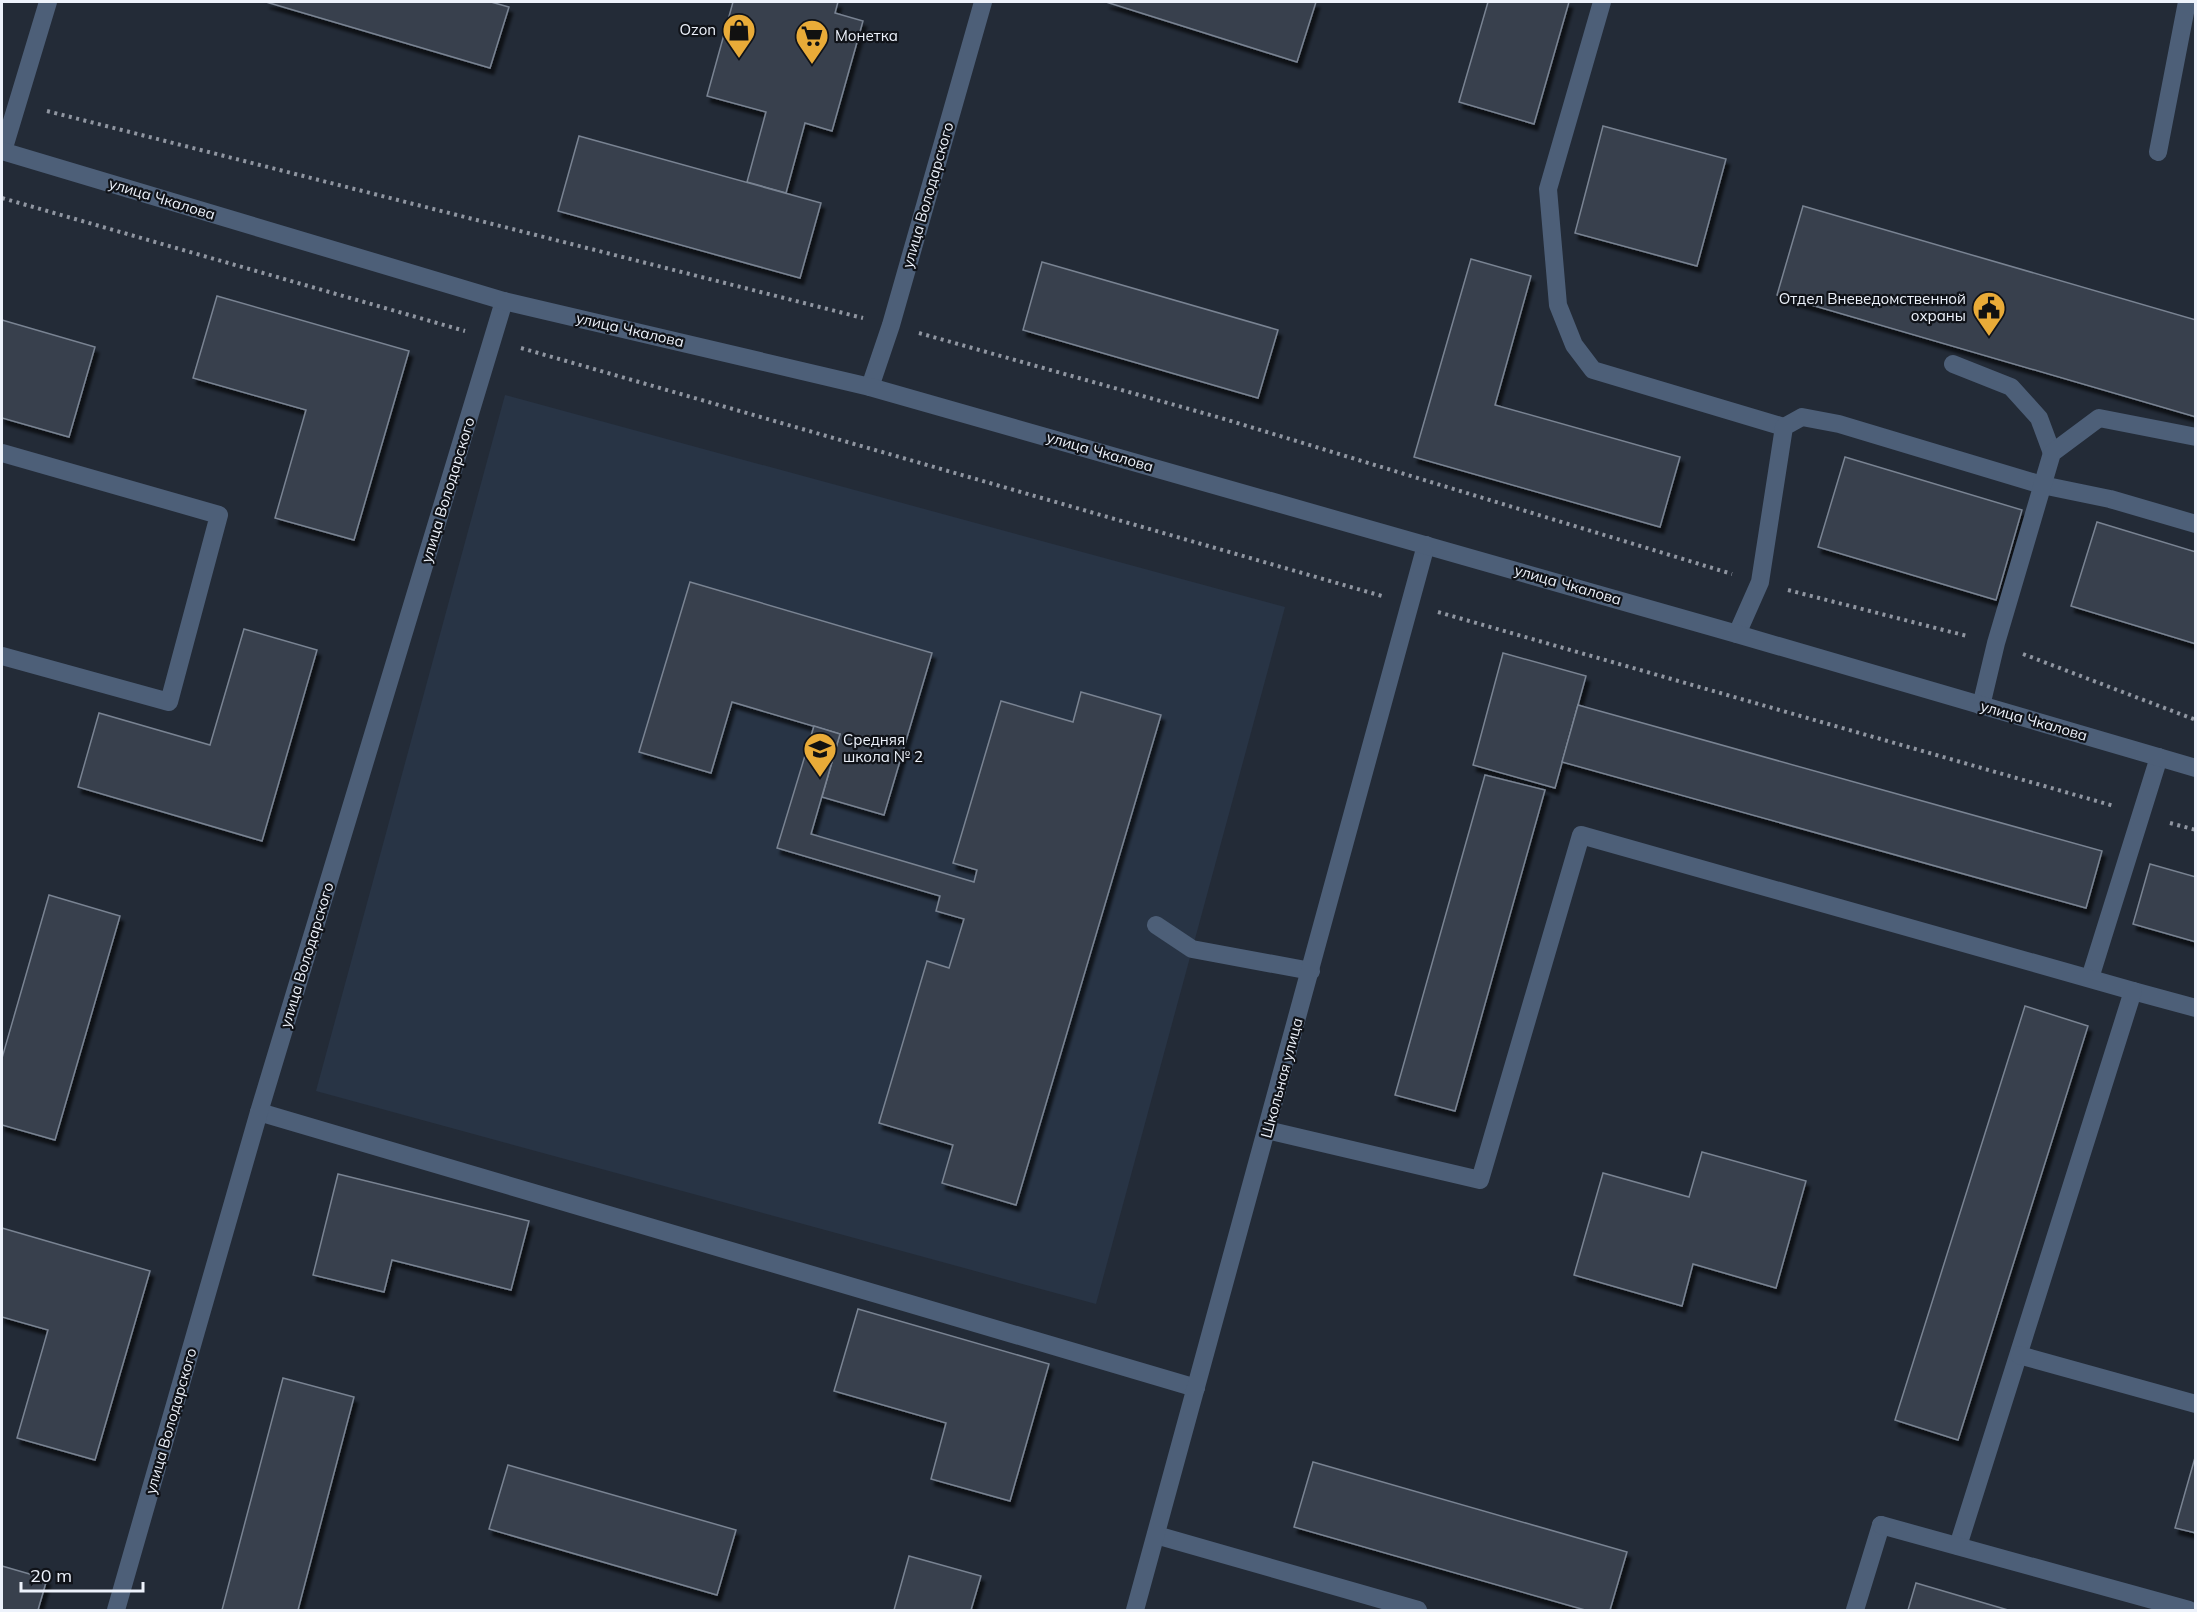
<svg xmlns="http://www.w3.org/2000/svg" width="2197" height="1612" font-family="Mulish,sans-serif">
<defs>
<filter id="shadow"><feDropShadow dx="3.5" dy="6" stdDeviation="1.5" flood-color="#0009"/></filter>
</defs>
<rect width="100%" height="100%" fill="#232b37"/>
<!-- built -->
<path fill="#283445" d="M505 395 1285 607 1096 1304 316 1091Z"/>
<!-- building -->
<g fill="#38404d" stroke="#798392" stroke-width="1.5" filter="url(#shadow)">
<path d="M266 2H491L509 7 490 68Z"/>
<path d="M733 2H838L835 13 863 21 832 131 805 123 786 193 747 182 766 112 707 96Z"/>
<path d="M1106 2H1316L1297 62Z"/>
<path d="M1488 2H1569L1534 124 1459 102Z"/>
<path d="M1603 126 1726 159 1697 266 1575 233Z"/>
<path d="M579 136 821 203 800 278 558 211Z"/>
<path d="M1803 206 2196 320V417L1777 295Z"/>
<path d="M1471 259 1531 276 1495 405 1680 457 1660 527 1414 457Z"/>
<path d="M1042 262 1278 330 1258 398 1023 330Z"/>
<path d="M217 296 409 351 354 540 275 518 306 410 193 378Z"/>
<path d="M2 320 95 347 69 437 2 418Z"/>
<path d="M1845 457 2022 510 1996 600 1818 547Z"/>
<path d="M2097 522 2196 552V644L2071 606Z"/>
<path d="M690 582 932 653 884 815 822 797 840 734 732 702 711 773 639 752Z"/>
<path d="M244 629 317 650 262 841 78 787 99 713 210 745Z"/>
<path d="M1503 653 1586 676 1555 788 1473 765Z"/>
<path d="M1081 692 1161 715 1016 1205 942 1183 953 1145 879 1123 927 961 949 968 964 919 936 911 940 896 777 848 814 726 840 734 811 834 974 882 977 870 953 863 1001 701 1073 722Z"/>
<path d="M1578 705 2102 851 2086 908 1562 762Z"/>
<path d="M1485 775 1545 790 1455 1111 1395 1095Z"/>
<path d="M2150 864 2196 877V942L2133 924Z"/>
<path d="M49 895 120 916 55 1140 2 1125V1058Z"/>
<path d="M2025 1006 2088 1026 1958 1440 1895 1420Z"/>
<path d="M1702 1152 1806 1181 1776 1288 1693 1264 1682 1306 1574 1275 1603 1173 1689 1197Z"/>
<path d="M338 1174 529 1221 511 1290 392 1260 384 1292 313 1275Z"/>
<path d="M2 1228 150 1271 95 1460 17 1438 48 1330 2 1317Z"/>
<path d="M858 1309 1049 1364 1010 1501 931 1479 946 1423 834 1391Z"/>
<path d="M283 1378 354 1397 298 1610H222Z"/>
<path d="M2196 1454V1533L2175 1528Z"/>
<path d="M1313 1462 1627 1552 1610 1610H1585L1294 1527Z"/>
<path d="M508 1465 736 1530 717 1595 489 1529Z"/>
<path d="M909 1556 981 1576 971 1610H894Z"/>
<path d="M2 1566 47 1579 38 1610H2Z"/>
<path d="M1916 1583 2008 1610H1908Z"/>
</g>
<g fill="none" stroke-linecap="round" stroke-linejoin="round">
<!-- path -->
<g stroke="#9096a1" stroke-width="4" stroke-dasharray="3 4.5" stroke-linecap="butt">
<path d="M47 111 863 318"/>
<path d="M2 198 465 331"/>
<path d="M919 333 1221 418 1732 574"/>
<path d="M521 348 1382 596"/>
<path d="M1788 590 1967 636"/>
<path d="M1438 612 2114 806"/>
<path d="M2023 654 2196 720"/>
<path d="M2170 823 2196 830"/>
</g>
<!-- service -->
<g stroke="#4d5f78" stroke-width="18">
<path d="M1602 2 1548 189 1558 305 1574 345 1593 370 1784 427"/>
<path d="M3 151 48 2"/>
<path d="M2158 152 2187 2"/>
<path d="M1953 364 2011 387 2039 418 2052 453"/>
<path d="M2 453 219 515 169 702 2 656"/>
<path d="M1737 634 1760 582 1784 427 1802 417 1839 424 2042 485 2110 499 2196 524"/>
<path d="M1981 706 1996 643 2052 453 2099 418 2196 437"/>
<path d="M1156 925 1192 949 1311 971"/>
<path d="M2090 978 2159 757"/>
<path d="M2133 991 2196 1008"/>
<path d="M1267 1130 1480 1180 1581 835 2133 991 1958 1546"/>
<path d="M2019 1355 2196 1404"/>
<path d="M1156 1535 1418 1610"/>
<path d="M1855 1610 1881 1525"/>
</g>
<!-- minor -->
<g stroke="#4d5f78" stroke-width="18">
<path d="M870 387 891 325 983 2"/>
<path d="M259 1112 1196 1388"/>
<path d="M1881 1525 2189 1610"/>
<path d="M116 1610 259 1112 504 301"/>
<path d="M1135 1610 1426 545"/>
</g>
<!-- tertiary -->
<path stroke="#4d5f78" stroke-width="18" d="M2 151 504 301 870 387 1737 634 2196 768"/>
</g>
<!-- icons -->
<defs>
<symbol id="shop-pin" viewBox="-11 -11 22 30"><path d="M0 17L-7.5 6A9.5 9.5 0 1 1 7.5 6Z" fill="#e9ab38" stroke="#101319"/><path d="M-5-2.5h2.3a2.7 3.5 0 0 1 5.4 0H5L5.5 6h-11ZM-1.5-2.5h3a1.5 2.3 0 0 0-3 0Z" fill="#111"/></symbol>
<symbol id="supermarket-pin" viewBox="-11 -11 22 30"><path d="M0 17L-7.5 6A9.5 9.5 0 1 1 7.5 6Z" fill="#e9ab38" stroke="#101319"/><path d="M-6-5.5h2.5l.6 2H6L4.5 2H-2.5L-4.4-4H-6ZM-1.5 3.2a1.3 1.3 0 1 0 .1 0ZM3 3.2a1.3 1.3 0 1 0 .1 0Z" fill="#111"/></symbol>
<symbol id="civic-pin" viewBox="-11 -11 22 30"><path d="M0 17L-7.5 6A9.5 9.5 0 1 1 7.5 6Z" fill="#e9ab38" stroke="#101319"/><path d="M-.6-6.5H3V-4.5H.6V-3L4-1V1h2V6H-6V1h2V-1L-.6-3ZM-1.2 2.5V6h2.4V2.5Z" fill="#111"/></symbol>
<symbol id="school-pin" viewBox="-11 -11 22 30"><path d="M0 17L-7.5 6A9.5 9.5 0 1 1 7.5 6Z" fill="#e9ab38" stroke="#101319"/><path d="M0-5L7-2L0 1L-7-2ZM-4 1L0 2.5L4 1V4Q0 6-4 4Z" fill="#111"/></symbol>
</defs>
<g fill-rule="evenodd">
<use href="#shop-pin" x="720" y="11" width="38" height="52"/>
<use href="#supermarket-pin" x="793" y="17" width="38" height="52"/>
<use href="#civic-pin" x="1970" y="289" width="38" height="52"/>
<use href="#school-pin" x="801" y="730" width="38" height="52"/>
</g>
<g text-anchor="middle" stroke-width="4.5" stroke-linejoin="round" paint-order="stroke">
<!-- poi labels -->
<g font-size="15" fill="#edf2fb" stroke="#101319" text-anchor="end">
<text x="716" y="35">Ozon</text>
<text x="835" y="41" text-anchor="start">Монетка</text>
<text x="1966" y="304">Отдел Вневедомственной<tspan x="1966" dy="17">охраны</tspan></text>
<text x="843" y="745" text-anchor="start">Средняя<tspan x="843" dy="17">школа № 2</tspan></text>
</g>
<!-- street labels -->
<g font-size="15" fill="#edf2fb" stroke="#101319">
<text transform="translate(928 195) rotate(-74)" y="5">улица Володарского</text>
<text transform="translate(162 199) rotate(17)" y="5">улица Чкалова</text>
<text transform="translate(630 330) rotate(13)" y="5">улица Чкалова</text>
<text transform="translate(1100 452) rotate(16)" y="5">улица Чкалова</text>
<text transform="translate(448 490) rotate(-73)" y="5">улица Володарского</text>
<text transform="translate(1568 585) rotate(16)" y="5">улица Чкалова</text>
<text transform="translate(2034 721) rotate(16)" y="5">улица Чкалова</text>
<text transform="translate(307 955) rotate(-73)" y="5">улица Володарского</text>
<text transform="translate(1282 1078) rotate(-75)" y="5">Школьная улица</text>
<text transform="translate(171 1421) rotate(-74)" y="5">улица Володарского</text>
</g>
</g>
<!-- border -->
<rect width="2197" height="1612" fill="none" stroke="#edf2fb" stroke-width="6"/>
<!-- scale -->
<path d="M21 1582v9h122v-9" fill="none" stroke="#edf2fb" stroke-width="3"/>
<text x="30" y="1582" font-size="18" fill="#edf2fb" stroke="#101319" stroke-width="4.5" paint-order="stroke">20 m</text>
</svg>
